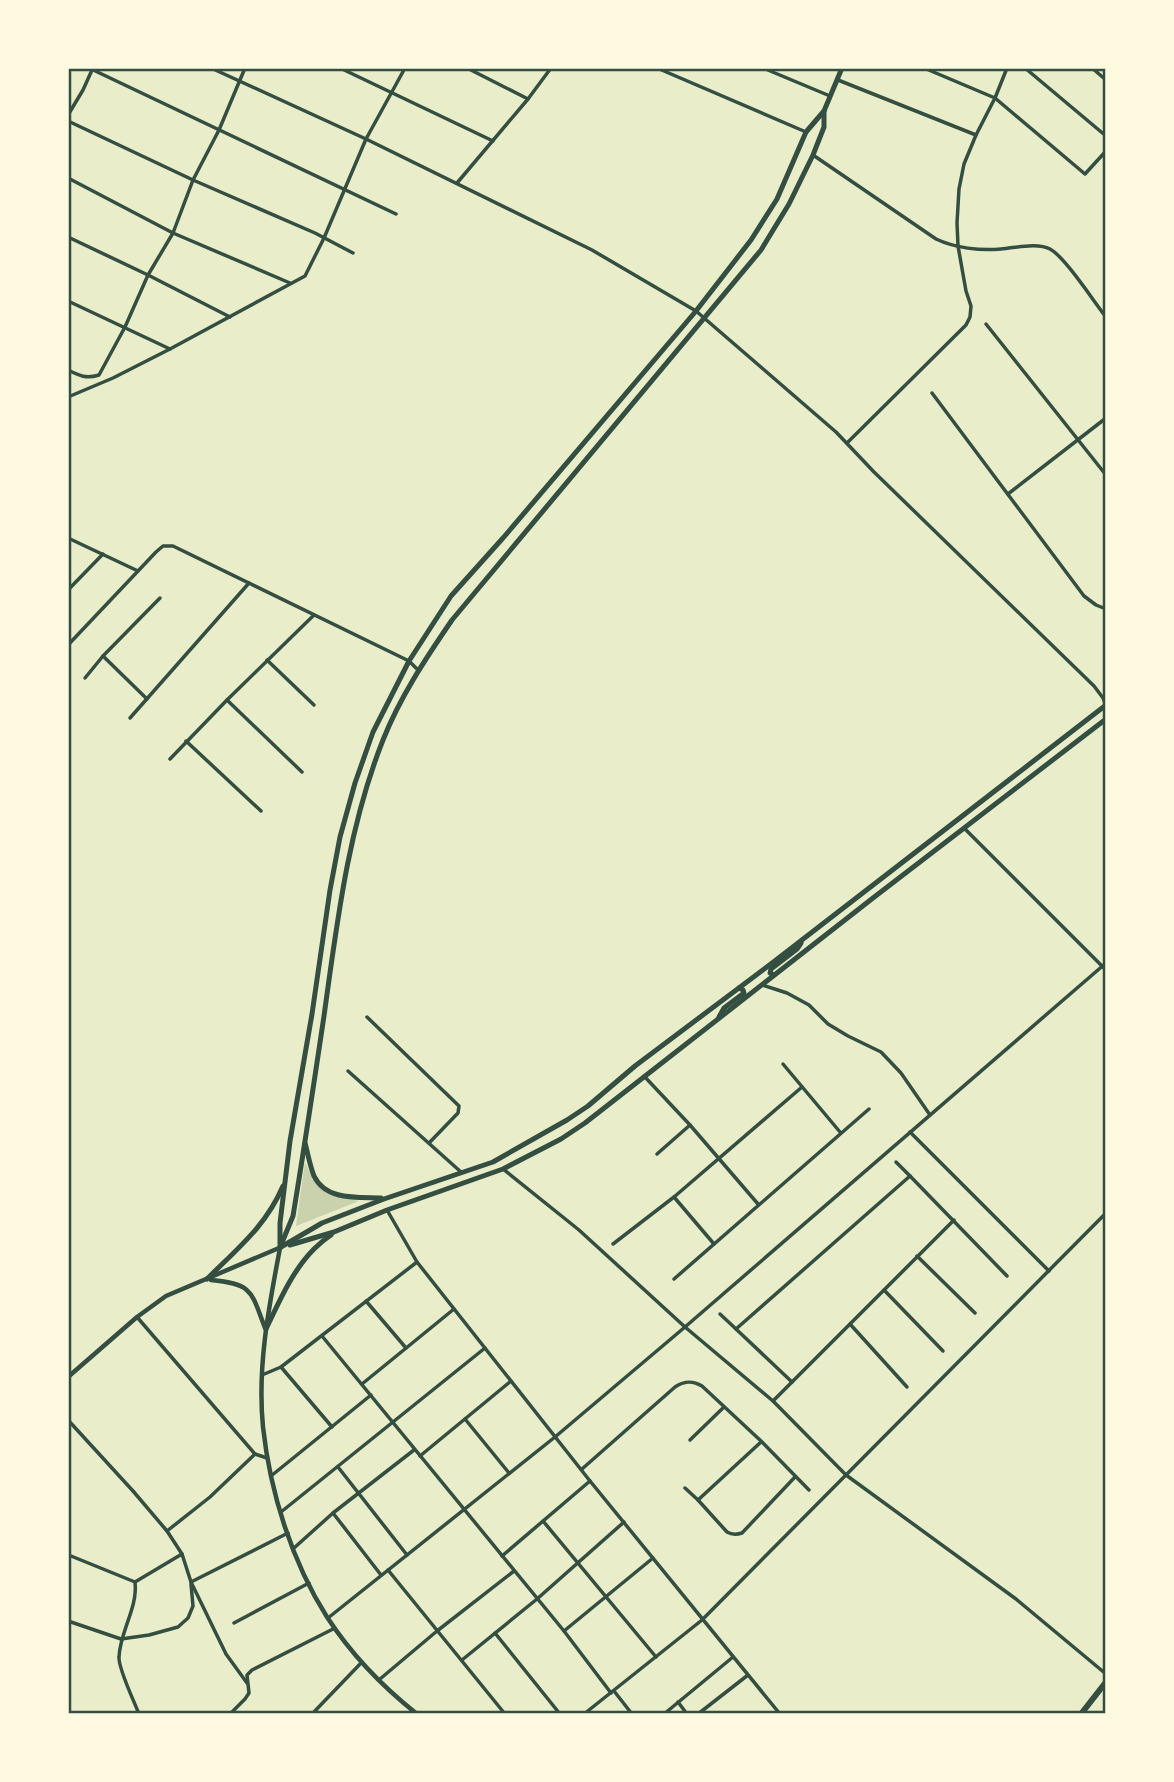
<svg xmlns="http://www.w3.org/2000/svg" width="1174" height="1782" font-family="'Crimson Pro',serif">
<rect width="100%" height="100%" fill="#e9edc9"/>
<!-- green -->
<path fill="#cad2ad" d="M305 1162C318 1193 327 1196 359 1201L296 1226Z"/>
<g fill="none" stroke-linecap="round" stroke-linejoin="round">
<!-- minor -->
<g stroke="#344e41" stroke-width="3.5">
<path d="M89 68 396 214"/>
<path d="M211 68 366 139 592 250 696 311 836 432 874 472 1094 686 1103 698 1106 706"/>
<path d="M340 68 493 141"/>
<path d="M467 68 528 99"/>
<path d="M657 68 806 132"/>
<path d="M763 68 830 96"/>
<path d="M924 68 995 98 1085 174 1106 151"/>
<path d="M1025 68 1106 136"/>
<path d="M1092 68 1106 80"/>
<path d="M838 80 976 135"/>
<path d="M68 115 83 90 92 70"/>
<path d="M68 121 193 180 315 233 353 253"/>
<path d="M813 155 936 239C955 248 980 251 1001 249 1015 248 1037 242 1050 249 1065 257 1094 302 1106 317"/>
<path d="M68 178 173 233 290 283"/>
<path d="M457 183 528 99 551 68"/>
<path d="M68 237 148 275 230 317"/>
<path d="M68 301 170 349"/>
<path d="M986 324 1106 475"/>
<path d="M68 370C80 376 86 379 99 375L125 327 148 275 173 233 193 180 219 130 245 68"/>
<path d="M932 393 1084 596 1096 605 1106 609"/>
<path d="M68 397 113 378 170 349 305 276 324 238 366 139 405 68"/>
<path d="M847 443 966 325 970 317 971 306 966 291 958 246 957 223 959 189 964 164 976 135 995 98 1007 68"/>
<path d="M1008 494 1106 418"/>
<path d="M68 538 138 571"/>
<path d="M68 590 103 554"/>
<path d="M68 645 156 552 163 546H173L409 661 418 670"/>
<path d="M103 656 147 699"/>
<path d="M267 660 314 705"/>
<path d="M85 678 103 656 160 598"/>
<path d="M227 700 302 772"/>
<path d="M130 718 249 583"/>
<path d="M186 741 261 811"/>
<path d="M170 759 227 700 314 615"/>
<path d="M964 828 1106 970"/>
<path d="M762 985 787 993 809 1005 828 1024 848 1036 881 1052 901 1073 930 1115"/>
<path d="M367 1017 459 1106 458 1113 429 1143"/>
<path d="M783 1064 840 1132"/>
<path d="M348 1071 461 1172"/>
<path d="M644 1076 690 1125 758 1204"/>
<path d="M910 1132 1049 1271"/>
<path d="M657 1154 690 1125"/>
<path d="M896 1162 910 1176"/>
<path d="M503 1169 579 1230 685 1327 773 1401 846 1475 1016 1599 1106 1674"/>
<path d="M674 1197 714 1244"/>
<path d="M387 1210 417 1262 590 1481 780 1714"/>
<path d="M613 1244 674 1197 802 1087"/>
<path d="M917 1256 975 1313"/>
<path d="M674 1279 869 1109"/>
<path d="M884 1290 943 1351"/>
<path d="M366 1301 406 1348"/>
<path d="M720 1314 736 1329"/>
<path d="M137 1317 255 1454 267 1458"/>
<path d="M850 1324 907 1387"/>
<path d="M322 1336 564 1631 611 1693"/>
<path d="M281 1367 332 1427"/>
<path d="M262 1375 281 1367 417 1262"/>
<path d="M792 1382 736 1329 910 1176 1007 1276"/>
<path d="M362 1384 454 1309"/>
<path d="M773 1401 954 1220"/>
<path d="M465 1419 509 1473"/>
<path d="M68 1420 133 1491 167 1531 182 1554 191 1582 226 1654 247 1683"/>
<path d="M690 1440 724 1407"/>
<path d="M420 1456 511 1381"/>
<path d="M338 1467 407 1555"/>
<path d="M582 1469 675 1387C684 1381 692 1380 702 1386L761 1441 809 1490"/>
<path d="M271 1476 371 1395"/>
<path d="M685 1488 698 1500 727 1532C732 1535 736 1535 742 1533L795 1477"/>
<path d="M698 1500 761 1442"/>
<path d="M281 1512 485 1348"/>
<path d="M333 1513 381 1575"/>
<path d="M543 1521 656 1657"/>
<path d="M167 1531 210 1497 255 1454"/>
<path d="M294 1548 333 1513 414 1450"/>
<path d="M71 1556 135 1582 182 1554"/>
<path d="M502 1556 590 1481"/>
<path d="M388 1570 505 1714"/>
<path d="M135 1582C138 1608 120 1631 119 1657 118 1668 134 1701 139 1714"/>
<path d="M191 1582 288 1533"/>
<path d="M328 1618 555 1437 685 1327 1106 963"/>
<path d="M68 1621 121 1639 149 1635 178 1627 188 1618 193 1606 191 1584"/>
<path d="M234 1623 309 1583"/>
<path d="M564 1631 653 1558"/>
<path d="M495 1633 560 1714"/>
<path d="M462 1660 537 1599 624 1522"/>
<path d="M380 1679 437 1631 514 1571"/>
<path d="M614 1691 632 1714"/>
<path d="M678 1702 687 1714"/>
<path d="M230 1714 245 1699 249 1693 247 1675 252 1670 335 1628"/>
<path d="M312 1714 362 1662"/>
<path d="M584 1714 702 1620 1106 1213"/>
<path d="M664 1714 733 1657"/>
<path d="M698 1714 748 1675"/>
</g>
<!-- tertiary -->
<g stroke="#344e41" stroke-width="4.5">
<path d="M280 1248C269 1306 257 1367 263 1427 270 1492 292 1562 327 1617 351 1654 383 1687 417 1714"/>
<path d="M211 1280C253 1284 251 1291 265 1328"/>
<path d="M68 1377 137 1317 166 1296 279 1248"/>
</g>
<!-- secondary -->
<g stroke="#344e41" stroke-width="5">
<path d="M774 975 770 973 771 969 797 949 801 943"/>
<path d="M719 1017 724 1008 744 993 743 990 739 988"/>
<path d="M305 1143C308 1154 310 1166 314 1176 326 1201 358 1197 381 1198"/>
<path d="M281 1245 293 1216C304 1150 314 1083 324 1016 337 923 348 828 383 740 400 697 426 658 452 620L761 250 789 204 813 155 824 127V111"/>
<path d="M290 1245 334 1232 387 1210 503 1169 561 1139 585 1123 873 898 1106 719"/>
<path d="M281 1247 322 1223 384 1199 493 1162 567 1120 588 1106 635 1066 776 960 1106 705"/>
<path d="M280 1248V1223L290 1141 312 1014 330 890 340 837 355 783 373 732 409 661 451 596 503 538 696 311 751 240 777 199 806 132 824 111 842 68"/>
<path d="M207 1279C237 1249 266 1226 283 1186"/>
<path d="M266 1329C279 1302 292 1271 314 1249 319 1244 325 1239 331 1235"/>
</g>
<!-- primary -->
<path stroke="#344e41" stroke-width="6" d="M1081 1714 1106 1682"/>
</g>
<!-- border -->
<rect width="1174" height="1782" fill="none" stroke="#fefae0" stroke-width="140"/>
<rect x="70" y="70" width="1034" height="1642" fill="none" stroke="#344e41" stroke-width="2.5"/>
</svg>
